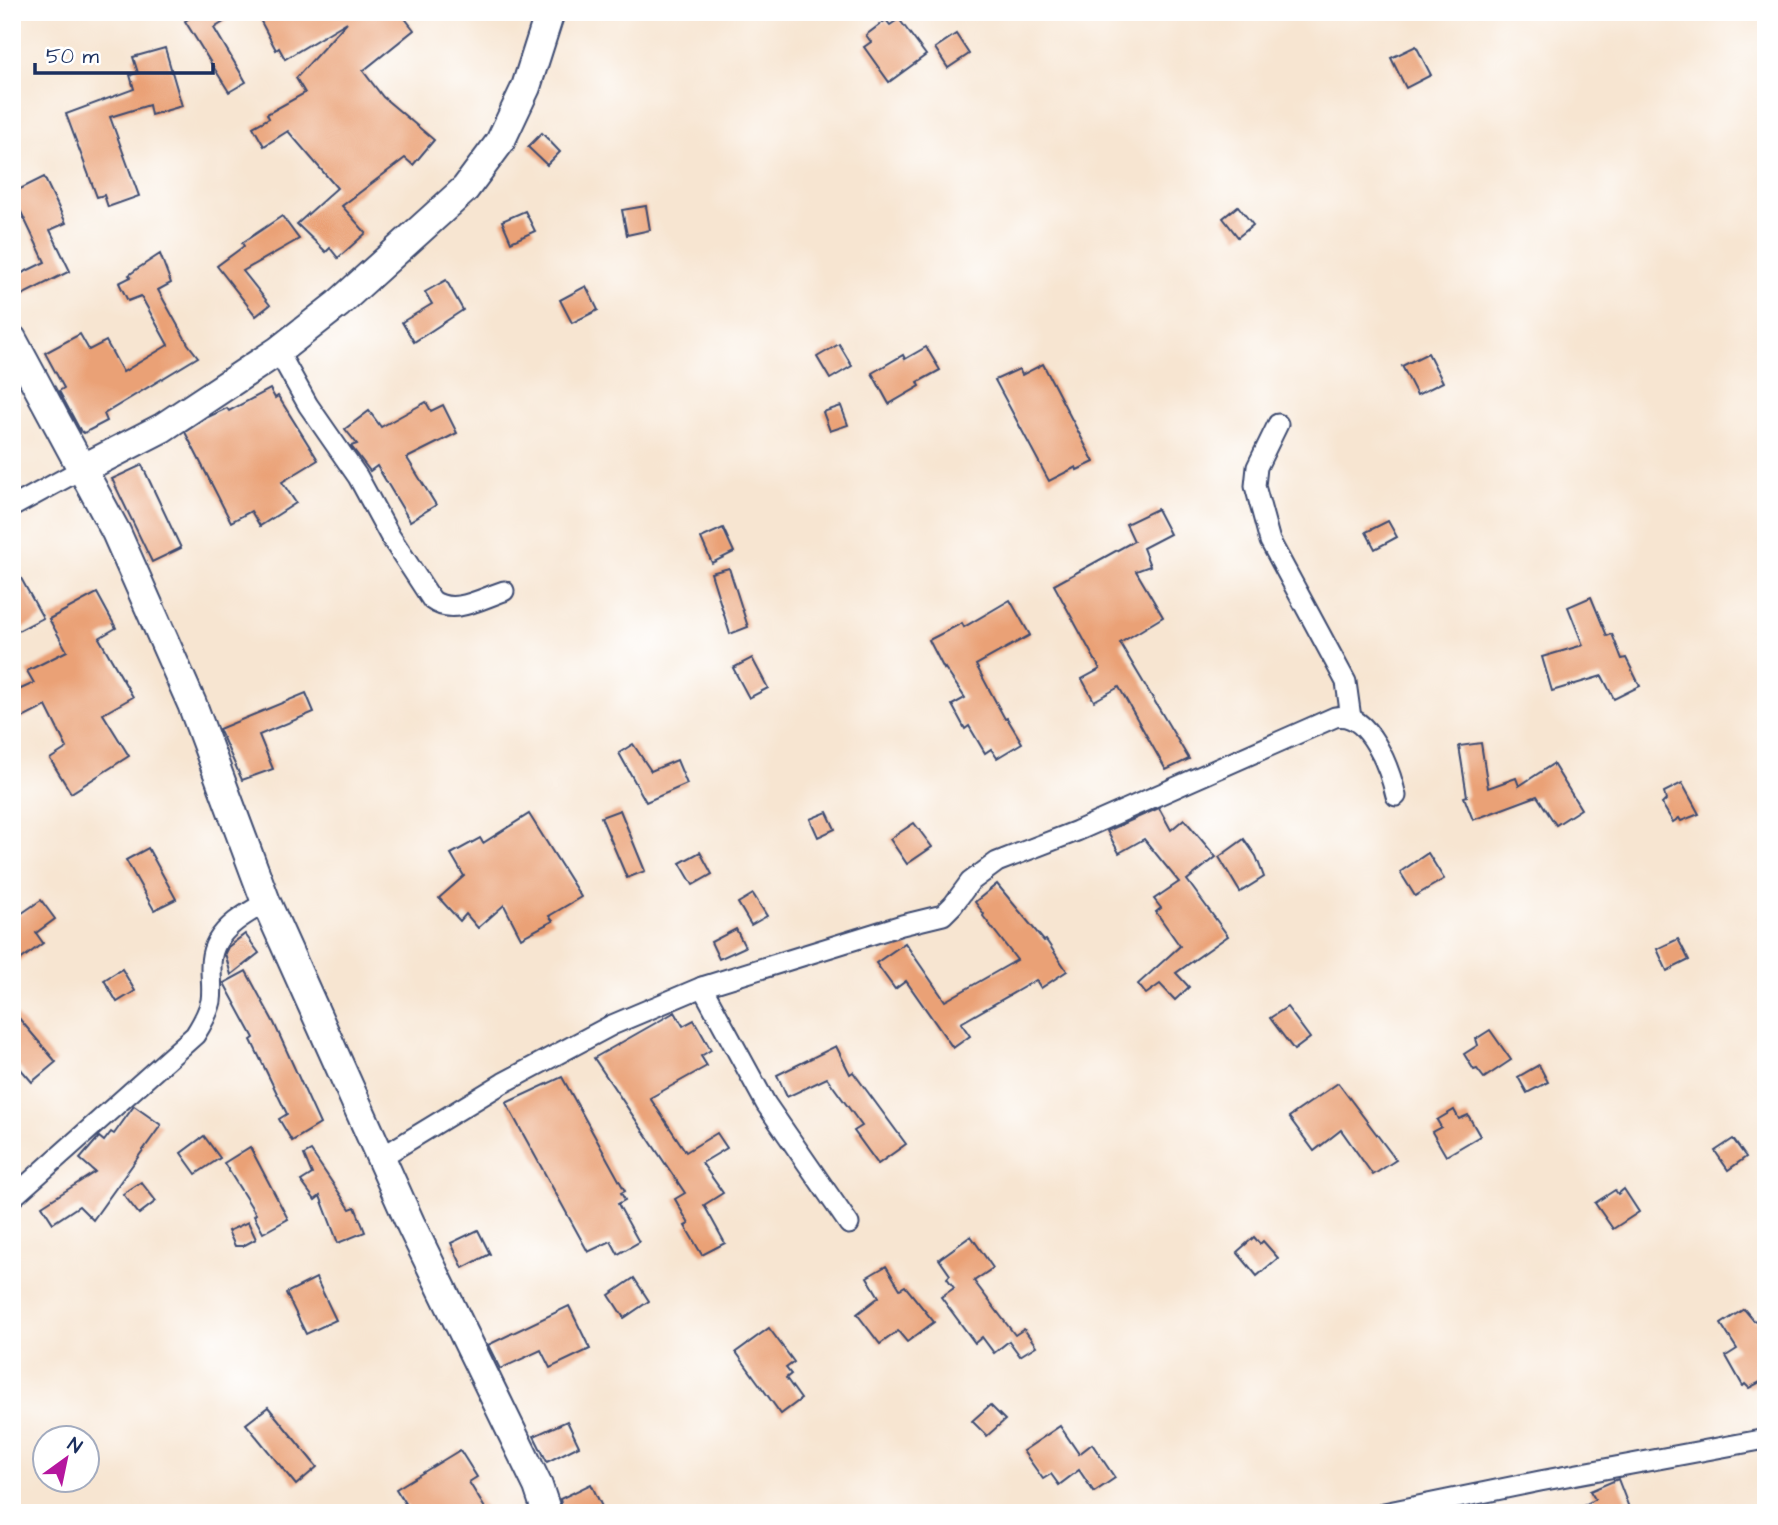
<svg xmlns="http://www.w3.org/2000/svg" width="1778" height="1525" font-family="'Architects Daughter',sans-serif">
<rect width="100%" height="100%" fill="#fff"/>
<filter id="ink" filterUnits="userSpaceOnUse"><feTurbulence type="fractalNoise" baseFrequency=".0143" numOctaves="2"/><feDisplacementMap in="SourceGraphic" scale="14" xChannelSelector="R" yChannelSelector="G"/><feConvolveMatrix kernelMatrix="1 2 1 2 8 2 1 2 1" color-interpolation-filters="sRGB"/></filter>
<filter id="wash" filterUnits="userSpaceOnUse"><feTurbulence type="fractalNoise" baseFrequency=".00686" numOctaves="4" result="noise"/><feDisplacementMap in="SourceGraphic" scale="28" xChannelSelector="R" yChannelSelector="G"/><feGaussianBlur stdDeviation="1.57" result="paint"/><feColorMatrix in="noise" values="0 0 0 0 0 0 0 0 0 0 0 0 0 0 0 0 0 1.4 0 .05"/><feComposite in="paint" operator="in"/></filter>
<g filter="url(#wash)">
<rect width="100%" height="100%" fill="#f7e5d1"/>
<g id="blocks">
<!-- building -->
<g fill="#eaa176">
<path d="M200 12H240L214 28 246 82 229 92 185 21Z"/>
<path d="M256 12H400L414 30 363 71 383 97 434 140 413 165 405 158 342 206 366 233 338 258 330 248 326 252 297 224 337 188 288 131 264 146 253 127 269 118 267 114 305 93 296 78 347 22 285 59 279 48 276 50Z"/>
<path d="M899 19 926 55 889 82 864 47 871 42 866 35 886 20 890 25Z"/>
<path d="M956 34 969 54 948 68 935 48Z"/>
<path d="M1416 46 1431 75 1406 88 1391 58Z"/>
<path d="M165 48 182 106 151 115 149 105 110 117 139 196 108 207 104 195 97 197 66 114 134 89 130 75 138 73 133 57Z"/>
<path d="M542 133 560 152 547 165 528 147Z"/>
<path d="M44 177 66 223 50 230 70 271 12 300V278L45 262 12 193Z"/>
<path d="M646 206 650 230 627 235 622 210Z"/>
<path d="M1238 206 1253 225 1238 237 1223 218Z"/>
<path d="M525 211 535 231 511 242 502 221Z"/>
<path d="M282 216 299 239 243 271 270 305 256 316 217 266 244 246 242 243Z"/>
<path d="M160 254 171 283 158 290 188 344 198 357 104 414 107 421 84 433 80 430 59 391 64 388 45 353 80 334 89 350 106 341 123 372 168 345 141 296 128 301 119 283 131 277 129 275 137 269Z"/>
<path d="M446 280 463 310 414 342 402 322 432 304 425 292Z"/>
<path d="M586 286 598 310 572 323 560 300Z"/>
<path d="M839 344 852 366 830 379 817 357Z"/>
<path d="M926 347 940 370 918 382 920 386 889 404 872 373 903 355 905 359Z"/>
<path d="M1428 353 1443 382 1417 395 1402 366Z"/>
<path d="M1043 364 1094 462 1077 470 1076 467 1049 481 995 380 1019 369 1022 375Z"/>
<path d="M270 389 275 398 278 396 318 460 282 482 296 503 260 526 251 511 231 522 185 432 208 417 227 408 229 411Z"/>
<path d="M426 402 431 411 443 405 457 433 407 458 436 505 410 521 377 466 370 471 351 446 357 444 345 429 369 411 381 427Z"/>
<path d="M841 406 848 425 830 431 823 412Z"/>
<path d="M142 465 181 548 152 562 112 479Z"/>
<path d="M1157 509 1170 534 1143 548 1150 566 1136 571 1163 617 1120 643 1189 759 1166 770 1119 687 1094 701 1082 679 1100 669 1054 585 1134 541 1126 524Z"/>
<path d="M1388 521 1397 537 1375 549 1366 532Z"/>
<path d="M723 528 734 552 712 563 701 538Z"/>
<path d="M12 562 43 618 12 634Z"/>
<path d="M729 568 748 627 730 634 711 573Z"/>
<path d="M97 593 116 628 99 638 133 697 103 714 129 756 71 793 50 759 67 748 46 706 19 720 12 707V693L34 683 27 671 67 651 49 619Z"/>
<path d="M1591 597 1607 636 1612 634 1622 659 1626 658 1640 686 1614 699 1602 676 1552 691 1542 657 1583 645 1568 607Z"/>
<path d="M1010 600 1030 635 976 665 1005 719 1007 718 1022 743 997 758 991 749 985 753 969 726 965 729 952 705 965 698 945 668 944 669 929 640 962 623 964 627Z"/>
<path d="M752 658 768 688 749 698 733 668Z"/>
<path d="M306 693 314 712 259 735 273 769 242 780 219 729Z"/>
<path d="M1481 743 1488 788 1516 778 1519 786 1553 764 1581 809 1556 825 1537 796 1473 820 1464 797 1467 796 1459 746Z"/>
<path d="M633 744 651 771 677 760 687 784 646 802 619 753Z"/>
<path d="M1682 783 1699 814 1681 821 1679 818 1673 822 1662 804 1666 800 1664 792Z"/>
<path d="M1159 808 1171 830 1184 819 1216 857 1187 880 1228 936 1176 973 1189 987 1175 1000 1160 984 1146 994 1138 984 1180 946 1156 912 1161 908 1154 899 1179 882 1144 839 1119 853 1107 831Z"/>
<path d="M620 810 645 871 627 878 601 817Z"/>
<path d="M827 812 835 829 818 837 810 819Z"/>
<path d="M529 814 581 897 549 916 553 921 521 938 504 905 478 928 466 914 460 921 439 898 464 876 451 854 480 838 483 843Z"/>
<path d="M914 823 932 847 907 864 890 839Z"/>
<path d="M1244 839 1256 856 1264 877 1240 892 1219 857Z"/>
<path d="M148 848 176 899 154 910 126 860Z"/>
<path d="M700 852 712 874 693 885 680 863Z"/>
<path d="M1428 853 1444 879 1415 896 1400 872Z"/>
<path d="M997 884 1044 941 1046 940 1067 971 1041 988 1036 980 961 1023 970 1036 953 1048 906 981 895 989 876 963 905 943 945 1001 1017 960 983 916 984 914 975 902Z"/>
<path d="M753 894 767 916 751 925 738 903Z"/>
<path d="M41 900 55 919 36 933 43 943 12 966V920Z"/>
<path d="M736 929 745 947 719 959 711 942Z"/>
<path d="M245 934 259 953 231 975 225 953 228 947Z"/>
<path d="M1678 939 1689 960 1667 971 1657 949Z"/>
<path d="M122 969 135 991 117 1002 104 980Z"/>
<path d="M246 971 274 1023 320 1124 292 1141 279 1119 287 1114 251 1040 254 1038 224 983Z"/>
<path d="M1287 1007 1310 1038 1294 1050 1270 1018Z"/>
<path d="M12 1010 56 1062 32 1082 12 1059Z"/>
<path d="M675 1012 683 1026 694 1020 711 1050 701 1056 707 1066 650 1098 686 1152 717 1133 727 1148 702 1163 723 1193 704 1205 725 1243 702 1255 685 1226 689 1224 675 1199 685 1193 594 1058Z"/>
<path d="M1490 1030 1511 1060 1484 1078 1477 1069 1474 1070 1464 1054 1478 1045 1476 1039Z"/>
<path d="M836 1046 850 1074 853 1072 906 1144 878 1164 854 1131 862 1126 827 1078 787 1097 777 1075Z"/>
<path d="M1539 1065 1548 1082 1527 1093 1518 1077Z"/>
<path d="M562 1077 625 1191 621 1193 625 1200 618 1204 639 1242 618 1254 611 1241 588 1252 506 1103Z"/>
<path d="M1338 1083 1396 1160 1373 1175 1341 1130 1314 1151 1289 1117Z"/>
<path d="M134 1106 161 1125 93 1220 79 1206 53 1223 42 1206 95 1172 80 1159 99 1137 104 1141 111 1132 114 1134Z"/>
<path d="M1454 1110 1459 1119 1468 1115 1480 1136 1446 1156 1432 1132 1441 1127 1437 1120Z"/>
<path d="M204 1136 220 1158 196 1174 181 1153Z"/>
<path d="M1733 1139 1746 1157 1728 1170 1715 1151Z"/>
<path d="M250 1147 288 1219 263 1233 254 1216 256 1214 224 1163Z"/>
<path d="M311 1151 350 1209 355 1207 365 1232 338 1243 320 1196 315 1200 301 1181 312 1174 304 1155Z"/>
<path d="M141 1182 156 1201 139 1214 123 1194Z"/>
<path d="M1624 1189 1639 1212 1613 1229 1595 1203 1615 1190 1618 1194Z"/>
<path d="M248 1222 256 1239 243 1246H235L228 1231Z"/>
<path d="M478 1230 490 1254 463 1268 451 1243Z"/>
<path d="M971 1236 993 1268 974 1281 1015 1335 1024 1329 1036 1346 1020 1356 1009 1341 994 1353 982 1337 975 1343 941 1297 954 1288 947 1278 950 1275 939 1259Z"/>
<path d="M1254 1237 1260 1244 1263 1241 1278 1258 1257 1276 1237 1252Z"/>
<path d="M886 1266 900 1289 905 1286 934 1322 907 1342 898 1331 880 1344 857 1314 879 1297 867 1277Z"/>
<path d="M316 1278 336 1320 306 1334 286 1293Z"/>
<path d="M634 1278 649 1301 624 1318 609 1295Z"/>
<path d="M569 1306 590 1349 550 1368 541 1350 500 1369 488 1345Z"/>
<path d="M1744 1309 1754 1321 1757 1320 1761 1328 1766 1326V1379L1749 1388 1745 1384 1743 1386 1726 1356 1737 1349 1721 1324Z"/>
<path d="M769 1328 794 1362 786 1368 791 1374 786 1378 801 1399 781 1414 736 1352Z"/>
<path d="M990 1405 1005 1420 987 1436 972 1421Z"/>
<path d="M268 1407 317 1467 296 1485 246 1424Z"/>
<path d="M567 1421 579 1446 547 1462 534 1436Z"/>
<path d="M1060 1426 1079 1454 1092 1444 1115 1478 1094 1492 1079 1470 1059 1485 1051 1474 1043 1479 1023 1451Z"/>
<path d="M460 1450 477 1477 469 1482 488 1513H411L396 1489Z"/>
<path d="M1618 1479 1631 1513H1571L1595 1499 1590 1491Z"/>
<path d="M591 1484 605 1513H563L560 1499Z"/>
</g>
</g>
</g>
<g filter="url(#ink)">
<use href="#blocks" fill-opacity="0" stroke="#3c4a6f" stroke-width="2"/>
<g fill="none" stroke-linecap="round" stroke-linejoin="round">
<defs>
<g id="street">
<path d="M278 351 308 405 358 477 390 536 432 600C453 616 482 598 504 591"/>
<path d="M1278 424 1257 467 1255 486 1270 541 1346 682 1351 718"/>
<path d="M12 507 82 469"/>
<path d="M702 987 766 1104 849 1224"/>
<path d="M380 1158 503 1083 612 1025 702 987 902 925 943 915 953 905 970 882 997 862 1077 831 1335 717C1369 710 1390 770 1396 796"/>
<path d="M12 1198 195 1035C202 1024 208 1014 211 1001 214 981 206 961 217 942 228 923 248 913 266 902"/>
<path d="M1384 1513 1540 1481 1766 1439"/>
</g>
<g id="secondary">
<path d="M12 339 116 532 192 704 266 902 411 1225 538 1486 547 1513"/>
<path d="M82 469 162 428 278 351 338 304 465 189 500 142 526 87 550 12"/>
</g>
</defs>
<!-- street casing -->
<use href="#street" stroke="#3c4a6f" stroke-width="23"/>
<!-- secondary casing -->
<use href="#secondary" stroke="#3c4a6f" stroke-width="32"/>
<!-- street -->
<use href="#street" stroke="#fff" stroke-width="19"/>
<!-- secondary -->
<use href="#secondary" stroke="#fff" stroke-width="28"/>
</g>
</g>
<!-- margin -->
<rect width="1778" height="1525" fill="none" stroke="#fff" stroke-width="42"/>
<!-- north arrow -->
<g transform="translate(66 1459) rotate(33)"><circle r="33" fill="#ffffff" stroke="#a4acbf" stroke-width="2"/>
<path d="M0-5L12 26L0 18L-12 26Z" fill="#b5179e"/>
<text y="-10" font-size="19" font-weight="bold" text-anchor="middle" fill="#1b2f5e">N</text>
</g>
<!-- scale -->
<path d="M35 63v10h178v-10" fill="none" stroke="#1b2f5e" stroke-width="3.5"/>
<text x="46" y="63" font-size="21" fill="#1b2f5e" stroke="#ffffff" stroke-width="5" paint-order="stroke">50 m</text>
</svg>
